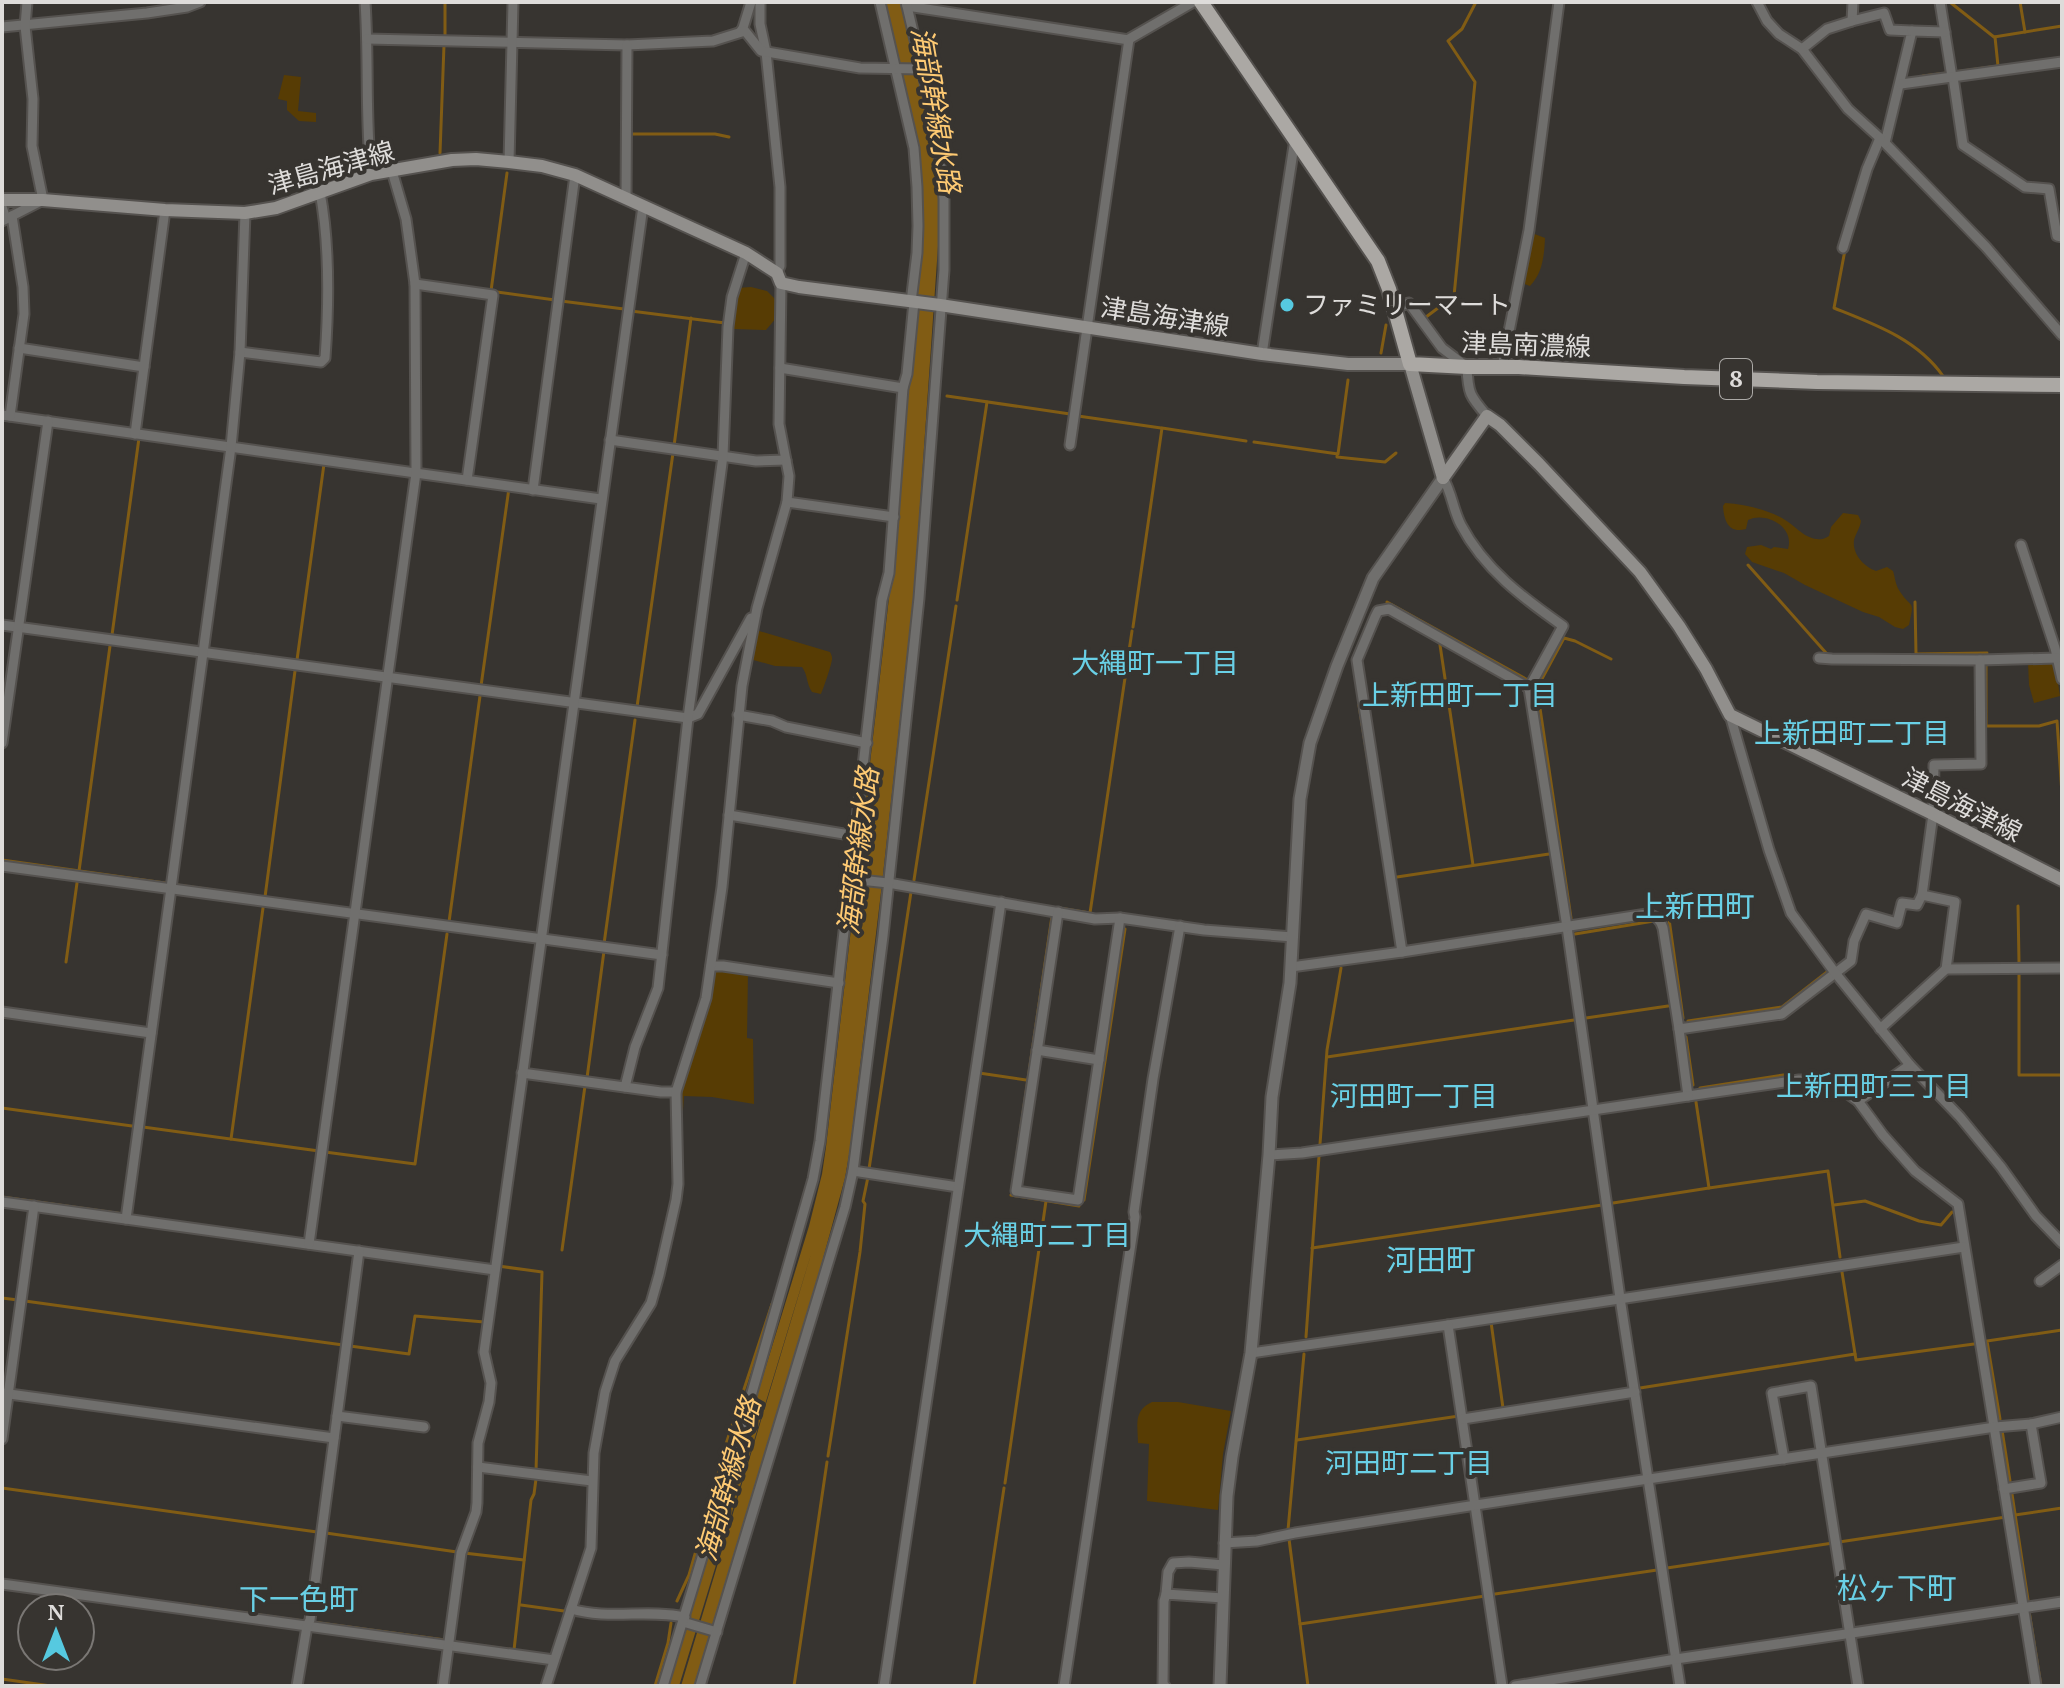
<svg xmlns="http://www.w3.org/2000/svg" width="2064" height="1688" font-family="'PT Serif','Noto Sans JP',serif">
<rect width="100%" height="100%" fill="#373430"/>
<!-- green -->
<g fill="#573c04">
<path d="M284 75 301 77 298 111 316 113V122L299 121 287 110V101L278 99Z"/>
<path d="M1532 233 1545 238C1544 256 1543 272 1530 286L1522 283Z"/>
<path d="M751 287 767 291 777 301V317L766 330 734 329 730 326 737 288Z"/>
<path d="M1725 503C1743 504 1764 509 1780 517 1793 523 1803 538 1817 539 1823 540 1825 538 1829 536L1831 527 1843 513 1858 515 1861 521C1860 528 1856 533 1854 540 1852 554 1864 567 1876 571L1887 567 1893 571C1895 577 1895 583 1899 590 1912 611 1915 597 1909 625L1903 629 1895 627 1879 617 1863 612 1805 585 1784 573 1752 562 1745 554 1747 547 1761 545 1771 549 1774 547 1788 549C1795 527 1766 511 1748 520L1746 529C1728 534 1724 520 1723 506Z"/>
<path d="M756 630 830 652C831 654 832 656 832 658 833 661 823 690 821 694L812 692C806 683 808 675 802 667L775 666 750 659Z"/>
<path d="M2028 662H2049L2055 664 2060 696 2034 703 2029 685Z"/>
<path d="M720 969 748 972 747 1038 753 1039 754 1104 712 1097 684 1096 683 1110 679 1114V1094L712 976 715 971Z"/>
<path d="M1152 1402H1178L1231 1411 1223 1454 1218 1510 1147 1501 1149 1444 1138 1443C1138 1424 1133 1411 1152 1402Z"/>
</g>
<!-- water -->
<path fill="#815c14" d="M882 2H901C915 64 933 126 939 189 940 204 939 218 939 232L914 592 882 884 850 1149 845 1178 818 1277 694 1686H681L812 1251 679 1686H668L809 1226 822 1174 826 1147 890 589 894 578 908 386 912 377 921 226 920 184Z"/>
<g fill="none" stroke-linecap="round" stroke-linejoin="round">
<!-- stream -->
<g stroke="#815c14" stroke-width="3">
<path d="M2020 2 2025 32"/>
<path d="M1951 3 1994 37 2062 26"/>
<path d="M445 37V2"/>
<path d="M1955 72 1998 66 1995 37"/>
<path d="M1923 76 1947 73"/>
<path d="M631 134H715L729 137"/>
<path d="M440 153 444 45"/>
<path d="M1845 250 1834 308C1874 324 1917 339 1943 376"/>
<path d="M491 291 507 173"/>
<path d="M497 292 555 300"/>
<path d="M561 301 624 309"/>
<path d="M631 311 725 323"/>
<path d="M1426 317 1454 296 1475 82 1448 41 1462 29 1476 2"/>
<path d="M1381 353 1386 325"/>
<path d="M947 396 1070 414"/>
<path d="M1078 416 1161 428"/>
<path d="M1254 442 1338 454 1348 380"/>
<path d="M674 446 691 318"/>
<path d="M1337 456V457L1385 462 1396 453"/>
<path d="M1748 565 1827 654"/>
<path d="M957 600 987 402"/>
<path d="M1387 602 1526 679"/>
<path d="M1915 602 1916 654 1987 653"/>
<path d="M1133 627 1162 428 1246 441"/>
<path d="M112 635 139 438"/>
<path d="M1440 645 1473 865"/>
<path d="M297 660 324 464"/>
<path d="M1986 664V726H2039L2057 721 2062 794"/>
<path d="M481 686 509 488"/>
<path d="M1359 705 1387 879"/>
<path d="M637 707 673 453"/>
<path d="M2 860 165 883"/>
<path d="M79 871 110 646"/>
<path d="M1397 877 1549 854"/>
<path d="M914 880 956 606"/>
<path d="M177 885 277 899"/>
<path d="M265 897 295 671"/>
<path d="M2018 906 2019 962"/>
<path d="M1059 908 1090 913 1132 631"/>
<path d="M1571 918 1537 688 1564 638 1575 641 1611 659"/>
<path d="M1669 919 1683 1018"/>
<path d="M449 922 480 696"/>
<path d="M1575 934 1654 921"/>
<path d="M602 943 604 944 635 720"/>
<path d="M66 962 77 883"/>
<path d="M2019 975V1075H2062"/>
<path d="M1586 1018 1668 1006"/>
<path d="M1688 1021 1782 1007 1827 972"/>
<path d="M1686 1037 1693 1085"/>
<path d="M1327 1057 1574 1020"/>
<path d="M979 1073 1026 1080"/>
<path d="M587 1078 604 951"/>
<path d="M1700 1088 1790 1074"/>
<path d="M1696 1102 1709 1188 1828 1171 1840 1257"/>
<path d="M2 1108 132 1126"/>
<path d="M143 1127 319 1151"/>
<path d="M231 1139 263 908"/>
<path d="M1320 1144 1327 1050 1341 968"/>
<path d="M325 1152 415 1164 447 934"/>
<path d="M869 1169 911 892"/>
<path d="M1012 1188 1052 916"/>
<path d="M1011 1195 1079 1206"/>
<path d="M2 1197 123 1214"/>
<path d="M1084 1200 1125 929"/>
<path d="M1613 1203 1709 1188"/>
<path d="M1834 1205 1865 1201 1919 1221 1941 1225 1952 1212"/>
<path d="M1312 1248 1602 1205"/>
<path d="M562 1250 585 1086"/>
<path d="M498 1266 542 1272 536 1471"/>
<path d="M1842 1272 1856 1360 1974 1344"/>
<path d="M2 1298 18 1300"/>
<path d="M25 1301 343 1345"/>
<path d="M1491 1322 1503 1408"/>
<path d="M1306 1337 1319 1156"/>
<path d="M350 1346 409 1354 415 1316 484 1322"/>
<path d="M1640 1388 1855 1354"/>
<path d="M1465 1414 1485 1411"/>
<path d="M2000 1419 1987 1341 2062 1330"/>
<path d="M2002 1430 2010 1481"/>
<path d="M1297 1440 1459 1416"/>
<path d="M726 1444 772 1304"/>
<path d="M828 1456 860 1252 865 1204 863 1201 868 1177"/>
<path d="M1005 1483 1046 1201"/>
<path d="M2 1488 317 1532"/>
<path d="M2012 1494 2028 1600"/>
<path d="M2015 1515 2062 1508"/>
<path d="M1288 1530 1304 1354"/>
<path d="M326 1533 457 1552"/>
<path d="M1289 1539 1308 1686"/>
<path d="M1839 1542 2006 1517"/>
<path d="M464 1553 524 1560"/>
<path d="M1667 1568 1833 1543"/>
<path d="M1495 1594 1657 1570"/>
<path d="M677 1601 689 1575 724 1453"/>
<path d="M188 1605 303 1621"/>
<path d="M521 1605 564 1611"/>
<path d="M2029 1611 2041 1686"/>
<path d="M312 1622 445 1640"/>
<path d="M1300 1624 1485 1596"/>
<path d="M454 1642 514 1650 531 1500 534 1494 536 1479"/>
<path d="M2 1679 51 1686"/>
<path d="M655 1686 668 1643 671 1623"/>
<path d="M794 1686 827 1462"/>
<path d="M974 1686 1004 1488"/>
</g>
<defs>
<g id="minor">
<path d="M365 2C369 59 365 117 371 174"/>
<path d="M760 2V24L766 52 780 187V266L777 273"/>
<path d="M880 2 914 148 917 187 918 226 917 253 911 302"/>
<path d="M1757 2 1767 21 1779 34 1802 49 1848 109 1880 138 1986 247 2062 335"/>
<path d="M1853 2 1852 21 1884 13 1890 30 1912 31 1885 143"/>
<path d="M1940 2 1952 77"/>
<path d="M907 6 1129 40"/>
<path d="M2 27 147 13 187 7 200 2"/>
<path d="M741 31 743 28 751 2"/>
<path d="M1912 31 1945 32"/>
<path d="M367 39 627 45 713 41 745 31 761 51 860 68 922 69"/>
<path d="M1802 49 1827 29 1852 21"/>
<path d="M1953 77 1963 145 2025 187 2049 189 2057 236 2062 237"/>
<path d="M1901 84 2062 62"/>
<path d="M509 162 513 2"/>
<path d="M626 199 627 45"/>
<path d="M2 207 6 219"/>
<path d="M2 221 43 200 32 146 33 99 25 26 27 2"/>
<path d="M1843 248 1867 169 1880 138"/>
<path d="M415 284 493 295 467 480"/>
<path d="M1394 308 1409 303 1442 348 1467 367C1468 394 1470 396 1487 416"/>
<path d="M19 348 144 367"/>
<path d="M240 352 321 362 325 358C329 303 330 246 320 192"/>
<path d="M1262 354 1295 139"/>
<path d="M1502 367 1529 230 1559 2"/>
<path d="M780 368 903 388"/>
<path d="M2 415 601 499"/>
<path d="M10 416 24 314 23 287 12 216"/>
<path d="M135 434 165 210"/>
<path d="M610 440 756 461 786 460"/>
<path d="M1070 445 1129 39 1193 2"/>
<path d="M1443 478C1452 493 1453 510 1461 525 1484 569 1523 598 1563 626L1529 688 1567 927 1620 1298 1680 1686"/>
<path d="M533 490 575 175"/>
<path d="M787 502 894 517"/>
<path d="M2021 545 2055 648 2062 679"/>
<path d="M2 625 688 718 698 714 751 618"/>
<path d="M1819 658 1832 659 1980 660 2057 658"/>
<path d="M1529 688 1389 609 1378 611 1375 617 1357 660 1402 952 1647 914C1656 916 1660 919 1663 928L1679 1029 1782 1014 1851 961 1854 941 1866 914 1897 923 1902 903 1917 905 1922 895"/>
<path d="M738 715 772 721 786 727 867 743"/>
<path d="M1730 715 1769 850 1791 913 1836 974 1910 1065 1960 1117 2001 1167 2036 1216 2062 1243"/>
<path d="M2 743 48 421"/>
<path d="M729 815 856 836"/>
<path d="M2 866 662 955"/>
<path d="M851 879 888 883 1095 919 1120 918 1204 930 1293 937"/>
<path d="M1058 912 1016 1191 1078 1200 1120 918"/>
<path d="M711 966H723L839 983"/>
<path d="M1291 967 1402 952"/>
<path d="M1946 969 1955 902 1922 895 1933 814 1934 765 1981 764 1980 660"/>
<path d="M2 1012 151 1033"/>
<path d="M1679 1029 1688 1096 1799 1080 1824 1081 1838 1087 1858 1101 1883 1135 1915 1171 1958 1204 2036 1686"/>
<path d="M1880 1029 1946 969 2062 968"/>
<path d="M1037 1050 1099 1060"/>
<path d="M522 1073 661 1092H676"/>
<path d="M625 1087 635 1047 658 988 688 718 723 456 728 327 732 297 746 253"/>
<path d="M1858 1101 1910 1065"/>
<path d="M1269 1155 1302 1153 1688 1096"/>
<path d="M853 1171 958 1187"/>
<path d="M2 1202 495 1270"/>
<path d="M126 1219 231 447 240 352 245 213"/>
<path d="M309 1244 416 473 415 284 406 219 392 171"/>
<path d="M2040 1281 2062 1265"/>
<path d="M1448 1325 1964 1247"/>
<path d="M1251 1353 1448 1325 1502 1686"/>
<path d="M2 1393 334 1438"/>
<path d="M337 1416 424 1427"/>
<path d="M1463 1419 1635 1392"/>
<path d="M2 1439 34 1206"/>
<path d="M1784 1459 1772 1393 1811 1386 1858 1686"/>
<path d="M478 1467 592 1481"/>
<path d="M2004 1489 2041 1483 2031 1424"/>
<path d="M1224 1543 1257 1541 1295 1533 1476 1505 1995 1427 2031 1424 2062 1417"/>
<path d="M2 1584 554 1660"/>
<path d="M1166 1594 1168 1572 1173 1563 1189 1562 1224 1565"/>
<path d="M571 1609C608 1620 647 1609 685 1617"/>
<path d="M683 1622 717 1632"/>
<path d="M297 1686 307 1626 310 1620 359 1251"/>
<path d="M443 1686 461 1553 476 1512 477 1503 478 1443 489 1402 491 1383 484 1352 643 206"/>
<path d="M546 1686 591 1548 594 1453 605 1392 615 1361 651 1303 659 1275 676 1200 678 1184 676 1092 706 998 722 887 742 686 757 608 787 502 789 476 779 424 781 283"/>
<path d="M663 1686 751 1396 813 1179 820 1141 882 600 889 573 903 388 907 374 914 302"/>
<path d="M700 1686 845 1207 853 1171 883 936 919 598 944 270V199L936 129 906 2"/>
<path d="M884 1686 1001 902"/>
<path d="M1064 1686 1135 1217 1134 1212 1153 1079 1180 926"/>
<path d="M1165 1686 1163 1684 1164 1601 1166 1594 1223 1598"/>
<path d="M1515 1686 1676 1659 2062 1602"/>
</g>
<path id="tertiary" d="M1220 1686 1227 1496 1232 1457 1251 1353 1269 1155 1272 1097 1290 983 1300 799 1310 743 1337 666 1373 578 1443 478"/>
<g id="secondary">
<path d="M2 200H43L165 210 245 213 276 208 371 174 452 160 476 159 509 162 542 166 575 175 746 253 777 273 781 283 799 287 940 305 1262 354 1348 364H1410L1443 478"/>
<path d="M1443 478 1487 416 1500 425 1539 464 1640 572 1679 626 1706 669 1730 715 1933 814 2062 880"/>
</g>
<path id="primary" d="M1201 2 1378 261 1389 289 1410 364 1467 367H1519L1684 377 1817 382 2062 385"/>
</defs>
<!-- minor casing -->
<use href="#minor" stroke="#55524f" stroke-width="13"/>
<!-- tertiary casing -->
<use href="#tertiary" stroke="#55524f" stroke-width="15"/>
<!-- secondary casing -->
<use href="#secondary" stroke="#55524f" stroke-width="16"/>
<!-- primary casing -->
<use href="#primary" stroke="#55524f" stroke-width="18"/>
<!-- minor -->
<use href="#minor" stroke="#706f6d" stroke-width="9"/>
<!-- tertiary -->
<use href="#tertiary" stroke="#706f6d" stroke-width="11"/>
<!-- secondary -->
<use href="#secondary" stroke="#918f8c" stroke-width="12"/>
<!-- primary -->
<use href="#primary" stroke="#aba8a4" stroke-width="14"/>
</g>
<!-- markers -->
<circle fill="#56c9e0" stroke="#373430" stroke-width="3" cx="1287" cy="305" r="8"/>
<g text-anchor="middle" stroke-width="8" stroke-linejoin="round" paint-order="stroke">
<!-- shield labels -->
<rect fill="#373430" stroke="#acaaa7" stroke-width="2" x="1720" y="359" width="32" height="40" rx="6"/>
<g font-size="24" font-weight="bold" fill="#dedcda">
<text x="1736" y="387">8</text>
</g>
<!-- street labels -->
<g font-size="26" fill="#dedcda" stroke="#373430">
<text transform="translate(331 168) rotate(-16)" y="9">津島海津線</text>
<text transform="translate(1165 317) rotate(9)" y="9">津島海津線</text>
<text transform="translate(1526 345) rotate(2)" y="9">津島南濃線</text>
<text transform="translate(1962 805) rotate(27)" y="9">津島海津線</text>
</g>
<!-- poi labels -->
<g font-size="26" fill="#dedcda" stroke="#373430" text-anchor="start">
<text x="1303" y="314">ファミリーマート</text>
</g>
<!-- water labels -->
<g font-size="28" font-style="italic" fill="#feca73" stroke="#373430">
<text transform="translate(936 110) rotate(80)" y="10">海部幹線水路</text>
<text transform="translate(858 851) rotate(-83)" y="10">海部幹線水路</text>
<text transform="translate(728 1479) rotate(-74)" y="10">海部幹線水路</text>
</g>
<!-- neighbourhood labels -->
<g font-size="28" fill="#69d0e6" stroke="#373430">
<text x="1155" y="673">大縄町一丁目</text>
<text x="1460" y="705">上新田町一丁目</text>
<text x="1852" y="743">上新田町二丁目</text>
<text x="1874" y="1096">上新田町三丁目</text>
<text x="1414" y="1106">河田町一丁目</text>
<text x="1047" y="1245">大縄町二丁目</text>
<text x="1409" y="1473">河田町二丁目</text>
</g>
<!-- quarter labels -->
<g font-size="30" fill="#69d0e6" stroke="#373430">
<text x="1695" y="917">上新田町</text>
<text x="1431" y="1271">河田町</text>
<text x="1897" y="1599">松ヶ下町</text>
<text x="299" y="1610">下一色町</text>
</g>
</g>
<!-- border -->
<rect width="2064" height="1688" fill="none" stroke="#dedcda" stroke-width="8"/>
<!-- north arrow -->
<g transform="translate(56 1632)"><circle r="38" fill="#373430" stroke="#7a7774" stroke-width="2"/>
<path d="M0-6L14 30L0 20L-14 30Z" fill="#56c9e0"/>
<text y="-12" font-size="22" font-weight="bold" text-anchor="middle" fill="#dedcda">N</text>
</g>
</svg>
